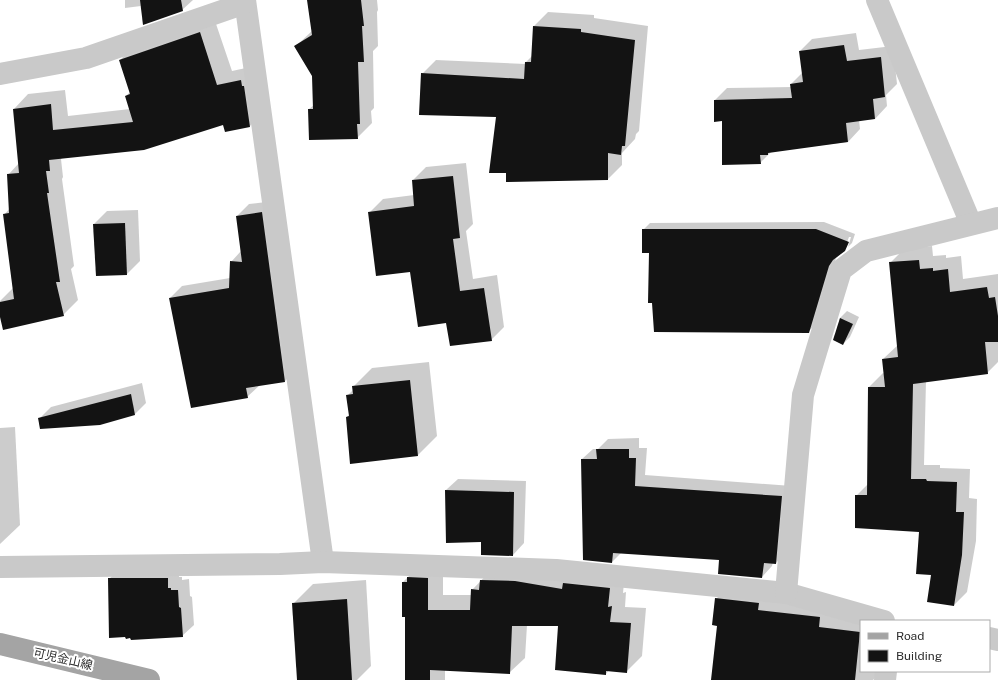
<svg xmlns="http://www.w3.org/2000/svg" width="998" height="680" font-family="'Public Sans','Noto Sans JP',sans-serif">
<rect width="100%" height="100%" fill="#fff"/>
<!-- shadow -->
<g fill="#0003">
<path d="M125 0H193L182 10 141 6 125 8Z"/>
<path d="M308 0H377L378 10 377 12 378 46 373 51 374 108 371 111 372 123 357 138 309 109 314 105 313 75 295 47 313 30Z"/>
<path d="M548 12 594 15V18L648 26 639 131 636 134 635 139 622 153V165L608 179 507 172 497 116 422 74 436 60 526 64V62L532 56 534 26Z"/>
<path d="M214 18 232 71 255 66 264 111 250 126 224 124 63 157 61 159 63 177 62 179 74 266 71 269 78 300 63 315 0 312V301L13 288 4 215 10 208 8 175 19 163 14 109 28 94 65 90 68 116 130 109 126 96 130 92 120 60 135 45Z"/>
<path d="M856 33 859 50 893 46 897 84 886 95 887 106 875 119 859 120 860 129 848 142 772 151 760 163 723 120 715 100 727 88 792 87 791 84 803 72 800 51 812 39Z"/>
<path d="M466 163 473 224 466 231 473 279 497 275 504 327 491 340 447 322 370 212 383 199 414 195 413 180 426 167Z"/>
<path d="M274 201 297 369 285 381 260 385 247 397 170 298 182 286 230 278 231 262 241 251 237 216 249 204Z"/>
<path d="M138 210 140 261 127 274 94 224 107 211Z"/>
<path d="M824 222 855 234 852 243 848 247 851 237H849L844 250 836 258 816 324 808 332 650 252 643 230 650 223Z"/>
<path d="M932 246 933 256 946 255V258L961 256 963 279 998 274V362L987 373 926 381 924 465H940V468L970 469 969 498 977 499 976 541 967 592 954 605 932 574 921 531 856 496 868 484 869 387 883 373 885 374 883 359 898 345 890 263 904 249Z"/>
<path d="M847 311 859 317 850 337 843 344 834 340 840 318Z"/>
<path d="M429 362 437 436 418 455 347 417 350 414 348 395 353 390V387L372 368Z"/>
<path d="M142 383 146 403 135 414 39 419 51 407Z"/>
<path d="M15 427 20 525 0 544V428Z"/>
<path d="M639 438V448H647L645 475 792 486 786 552 776 563 773 562 772 566 762 577 720 559 622 552 612 562 582 459 593 449H598L608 439Z"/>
<path d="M458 479 526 481 524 543 513 555 483 541 446 490Z"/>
<path d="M423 562 443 563V595H472V590L496 565 625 573 623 593 626 592 625 607 646 608 642 656 626 672 609 670 606 674 559 625H527L525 658 509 673 445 670V680H406V616L403 582Z"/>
<path d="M179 567V577H182V580L189 579 190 596 192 597 194 625 182 636 109 579 121 568Z"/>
<path d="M366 580 371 666 357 680H322L293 604 313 584Z"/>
<path d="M732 583 861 621V671H882L873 680H712L718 625 716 599Z"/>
</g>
<!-- building -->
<g fill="#131313">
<path d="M140 0H181L183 11 143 25Z"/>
<path d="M307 0H361L364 26H362L364 62H358L360 124H357L358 139 309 140 308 109H313L312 76 294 46 312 35Z"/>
<path d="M533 26 581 29V32L635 40 625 146H622L621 155 608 153V180L506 182V173H489L496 117 419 115 421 73 524 79 525 62H531Z"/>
<path d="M200 32 217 85 241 80 242 86H244L250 127 225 132 223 125 144 150 49 160 50 171H46L49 193H47L60 282H56L64 316 3 330 0 317V302L14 299 3 214 9 213 7 174 19 173 13 109 51 104 53 130 133 122 125 96 130 94 119 60Z"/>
<path d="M844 45 847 61 881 57 885 97 873 99 875 119 846 123 848 142 768 153V155H760L761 164 722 165V121L714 122V100L792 98 790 84 803 82 799 51Z"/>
<path d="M453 176 460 238 453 239 460 291 484 288 492 341 450 346 446 323 418 327 410 272 376 276 368 212 414 206 412 180Z"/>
<path d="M262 212 285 382 246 388 248 398 191 408 169 298 229 288 230 261 242 262 236 216Z"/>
<path d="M125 223 127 275 96 276 93 224Z"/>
<path d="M642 229H816L849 242 845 251 833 260 829 266 809 333 654 332 652 303H648L649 253H642Z"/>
<path d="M919 260 920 269 933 268V271L948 269 950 292 987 287 989 298 995 297 998 316V342H985L988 374 913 384 911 479H926L927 481 957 482 956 512H964L962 555 954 606 927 602 931 575 916 574 919 532 855 528V495H867L868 387H885L882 359 898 357 889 262Z"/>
<path d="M840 318 853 324 843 345 833 340Z"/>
<path d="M410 380 418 456 350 464 346 417 349 416 346 395 353 394 352 386Z"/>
<path d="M131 394 135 415 100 425 40 429 38 418Z"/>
<path d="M596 449H629V458H636L635 486 782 496 776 564 764 563 762 578 718 574 719 560 613 553 612 563 583 560 581 459H597Z"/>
<path d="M445 490 514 492 513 556 481 555V542L446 543Z"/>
<path d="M407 577 428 578V610H470L471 589 479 590 480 580 515 581 562 589 563 583 610 588 608 607 612 606 610 622 631 623 627 673 606 671V675L555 670 558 626H512L510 674 430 670V680H405V617H402V582H407Z"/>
<path d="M108 578H168V588H171V590H178L179 607 181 608 183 637 131 640 130 638 126 639 125 637 109 638Z"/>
<path d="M715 598 759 603 758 610 820 617 819 627 860 632 855 680H711L717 626 712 625Z"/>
<path d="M347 599 352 680H297L292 603Z"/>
</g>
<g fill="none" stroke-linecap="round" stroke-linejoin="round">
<!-- minor -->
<g stroke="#c9c9c9" stroke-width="22">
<path d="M245 0 323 562"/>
<path d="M877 0 971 224"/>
<path d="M0 74 86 58 245 3"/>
<path d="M0 567 280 564 323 562 556 570 786 593 884 621"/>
<path d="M786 593 803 395 841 270 866 251 998 218"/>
<path d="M989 638 998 640"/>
<path d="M885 680 886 671"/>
</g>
<!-- primary -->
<path stroke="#a4a4a4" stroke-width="22" d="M0 644 149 680"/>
</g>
<g text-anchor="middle" stroke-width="4" stroke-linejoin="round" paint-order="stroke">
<!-- street labels -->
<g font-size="12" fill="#2c2c2c" stroke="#fff">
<text transform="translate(63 659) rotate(13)" y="4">可児金山線</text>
</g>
</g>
<!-- legend -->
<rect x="860" y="620" width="130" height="52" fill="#ffffff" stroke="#ababab"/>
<rect x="868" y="633" width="20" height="6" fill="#a4a4a4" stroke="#ababab"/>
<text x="896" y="640" font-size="12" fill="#2c2c2c">Road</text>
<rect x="868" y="650" width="20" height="12" fill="#131313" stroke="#ababab"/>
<text x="896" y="660" font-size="12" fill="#2c2c2c">Building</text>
</svg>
